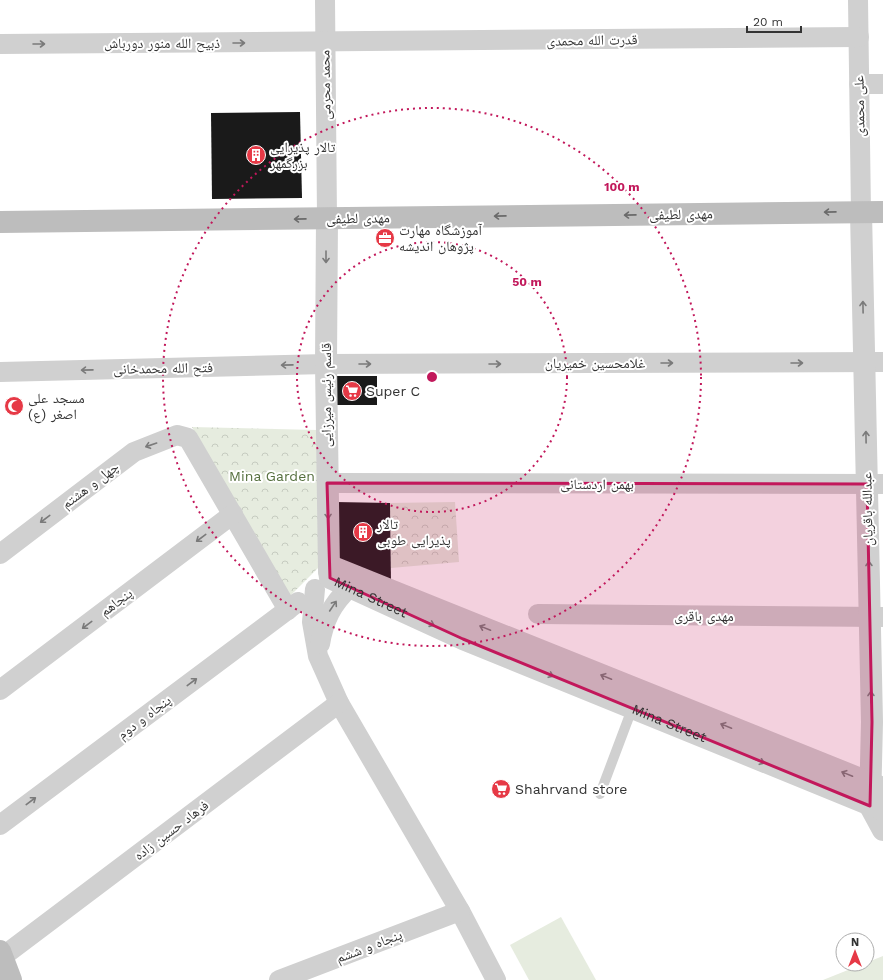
<svg xmlns="http://www.w3.org/2000/svg" width="883" height="980" font-family="'Work Sans','Noto Naskh Arabic',sans-serif">
<defs>
<pattern id="forest-crowns" width="20" height="18" patternUnits="userSpaceOnUse"><rect width="20" height="18" fill="#e6ecdf"/><path d="M2 6a3 3 0 1 1 6 0M12 15a3 3 0 1 1 6 0" fill="none" stroke="#c6cbc0"/></pattern>
</defs>
<rect width="100%" height="100%" fill="#fff"/>
<!-- forest -->
<g fill="url(#forest-crowns)">
<path d="M192 427 317 430 319 567 289 597Z"/>
<path d="M455 502 459 562 391 568 390 503Z"/>
</g>
<!-- garden -->
<g fill="#e6ecdf">
<path d="M561 917 596 980H529L510 945Z"/>
<path d="M883 956V980H823Z"/>
</g>
<!-- building -->
<g fill="#1a1a1a">
<path d="M300 112 302 198 212 199 211 113Z"/>
<rect x="336" y="376" width="41" height="29"/>
<path d="M335 502 390 503 391 584 336 562Z"/>
</g>
<g fill="none" stroke-linecap="round" stroke-linejoin="round">
<!-- service -->
<path stroke="#d0d0d0" stroke-width="10" d="M600 794 632 709"/>
<!-- minor -->
<g stroke="#d0d0d0" stroke-width="20">
<path d="M325 0 327 218"/>
<path d="M858 0 861 212"/>
<path d="M0 44 859 37"/>
<path d="M859 84H883"/>
<path d="M0 372 326 364 883 362"/>
<path d="M327 483 883 484"/>
<path d="M0 554 134 452 177 435 188 438 288 610"/>
<path d="M315 589 312 622 318 656 339 703 460 911 496 980"/>
<path d="M538 614 883 617"/>
<path d="M320 644C324 620 332 604 350 587"/>
<path d="M0 690 233 514"/>
<path d="M0 825 298 602"/>
<path d="M2 957 339 703"/>
<path d="M279 980 460 911"/>
</g>
<!-- tertiary -->
<g stroke="#d0d0d0" stroke-width="22">
<path d="M861 212 872 722 870 806 883 830"/>
<path d="M327 218 326 364 329 571"/>
<path id="s1" d="M883 788 335 568H332L329 571 330 578 463 639 883 810"/>
</g>
<!-- secondary -->
<g stroke="#bdbdbd" stroke-width="22">
<path d="M0 222 883 212"/>
<path d="M0 951 11 980"/>
</g>
</g>
<!-- one-way arrows -->
<defs><path id="oneway-shaft" d="M-6 0H5M1.5-3L5.5 0L1.5 3" fill="none" stroke-width="1.6" stroke-linecap="round" stroke-linejoin="round"/></defs>
<g stroke="#7a7a7a">
<use href="#oneway-shaft" transform="translate(239 43)"/>
<use href="#oneway-shaft" transform="translate(39 44)"/>
<use href="#oneway-shaft" transform="translate(326 257) rotate(90)"/>
<use href="#oneway-shaft" transform="translate(863 307) rotate(-91)"/>
<use href="#oneway-shaft" transform="translate(667 363)"/>
<use href="#oneway-shaft" transform="translate(797 363)"/>
<use href="#oneway-shaft" transform="translate(365 364)"/>
<use href="#oneway-shaft" transform="translate(495 364)"/>
<use href="#oneway-shaft" transform="translate(287 365) rotate(179)"/>
<use href="#oneway-shaft" transform="translate(87 370) rotate(179)"/>
<use href="#oneway-shaft" transform="translate(866 437) rotate(-91)"/>
<use href="#oneway-shaft" transform="translate(151 445) rotate(161)"/>
<use href="#oneway-shaft" transform="translate(328 513) rotate(88)"/>
<use href="#oneway-shaft" transform="translate(45 519) rotate(143)"/>
<use href="#oneway-shaft" transform="translate(201 538) rotate(143)"/>
<use href="#oneway-shaft" transform="translate(869 567) rotate(-91)"/>
<use href="#oneway-shaft" transform="translate(333 606) rotate(-56)"/>
<use href="#oneway-shaft" transform="translate(429 623) rotate(25)"/>
<use href="#oneway-shaft" transform="translate(87 625) rotate(143)"/>
<use href="#oneway-shaft" transform="translate(485 628) rotate(-158)"/>
<use href="#oneway-shaft" transform="translate(548 674) rotate(23)"/>
<use href="#oneway-shaft" transform="translate(606 677) rotate(-158)"/>
<use href="#oneway-shaft" transform="translate(192 682) rotate(-37)"/>
<use href="#oneway-shaft" transform="translate(871 697) rotate(-91)"/>
<use href="#oneway-shaft" transform="translate(726 726) rotate(-158)"/>
<use href="#oneway-shaft" transform="translate(759 761) rotate(22)"/>
<use href="#oneway-shaft" transform="translate(847 774) rotate(-158)"/>
<use href="#oneway-shaft" transform="translate(31 801) rotate(-37)"/>
</g>
<g stroke="#6a6a6a">
<use href="#oneway-shaft" transform="translate(830 212) rotate(179)"/>
<use href="#oneway-shaft" transform="translate(630 215) rotate(179)"/>
<use href="#oneway-shaft" transform="translate(500 216) rotate(179)"/>
<use href="#oneway-shaft" transform="translate(300 219) rotate(179)"/>
</g>
<!-- marked area -->
<path fill="#c2185b" fill-opacity="0.2" stroke="#c2185b" stroke-width="3" stroke-linejoin="round" d="M327 483 867 484 872 722 870 806 463 639 330 578Z"/>
<!-- distance rings -->
<g fill="none" stroke="#c2185b" stroke-width="2" stroke-dasharray="2 4">
<circle cx="432" cy="377" r="135"/>
<circle cx="432" cy="377" r="269"/>
</g>
<!-- icons -->
<defs>
<symbol id="building-disc" viewBox="-11 -11 22 22"><circle r="9.5" fill="#e63946" stroke="#fff"/><path d="M-4-6H4V6H1V3H-1V6H-4ZM-2.5-4.3h1.7v1.8h-1.7ZM.8-4.3h1.7v1.8H.8ZM-2.5-1h1.7V.8h-1.7ZM.8-1h1.7V.8H.8Z" fill="#fff"/></symbol>
<symbol id="office-disc" viewBox="-11 -11 22 22"><circle r="9.5" fill="#e63946" stroke="#fff"/><path d="M-6-3h4V-5.5h4V-3h4V5H-6ZM-1-4.5V-3h2v-1.5ZM-6 0V1H6V0Z" fill="#fff"/></symbol>
<symbol id="supermarket-disc" viewBox="-11 -11 22 22"><circle r="9.5" fill="#e63946" stroke="#fff"/><path d="M-6-5.5h2.5l.6 2H6L4.5 2H-2.5L-4.4-4H-6ZM-1.5 3.2a1.3 1.3 0 1 0 .1 0ZM3 3.2a1.3 1.3 0 1 0 .1 0Z" fill="#fff"/></symbol>
<symbol id="mosque-disc" viewBox="-11 -11 22 22"><circle r="9.5" fill="#e63946" stroke="#fff"/><path d="M3.5-4.9A6 6 0 1 0 3.5 4.9A5 5 0 1 1 3.5-4.9Z" fill="#fff"/></symbol>
</defs>
<g fill-rule="evenodd">
<use href="#building-disc" x="245" y="144" width="22" height="22"/>
<use href="#office-disc" x="374" y="227" width="22" height="22"/>
<use href="#supermarket-disc" x="341" y="380" width="22" height="22"/>
<use href="#mosque-disc" x="3" y="395" width="22" height="22"/>
<use href="#building-disc" x="352" y="521" width="22" height="22"/>
<use href="#supermarket-disc" x="490" y="778" width="22" height="22"/>
</g>
<g text-anchor="middle" stroke-width="4" stroke-linejoin="round" paint-order="stroke">
<!-- street labels -->
<g font-size="14" fill="#333" stroke="#fff">
<text transform="translate(592 40) rotate(-1)" y="5">قدرت الله محمدی</text>
<text x="162" y="48">ذبیح الله منور دورباش</text>
<text transform="translate(325 85) rotate(-91)" y="5">محمد محرمی</text>
<text transform="translate(859 106) rotate(-91)" y="5">علی محمدی</text>
<text transform="translate(681 214) rotate(-1)" y="5">مهدی لطیفی</text>
<text transform="translate(358 218) rotate(-1)" y="5">مهدی لطیفی</text>
<text x="595" y="368">غلامحسین خمیریان</text>
<text transform="translate(163 368) rotate(-1)" y="5">فتح الله محمدخانی</text>
<text transform="translate(326 395) rotate(-90)" y="5">قاسم رئیس میرزایی</text>
<text x="597" y="489">بهمن اردستانی</text>
<text transform="translate(90 485) rotate(-37)" y="5">چهل و هشتم</text>
<text transform="translate(867 509) rotate(-91)" y="5">عبدالله باقریان</text>
<text dy="5" stroke="none"><textPath href="#s1" startOffset="650">Mina Street</textPath></text>
<text transform="translate(116 602) rotate(-37)" y="5">پنجاهم</text>
<text x="704" y="621">مهدی باقری</text>
<text transform="translate(144 717) rotate(-37)" y="5">پنجاه و دوم</text>
<text dy="5" stroke="none"><textPath href="#s1" startOffset="974">Mina Street</textPath></text>
<text transform="translate(171 830) rotate(-37)" y="5">فرهاد حسین زاده</text>
<text transform="translate(369 946) rotate(-21)" y="5">پنجاه و ششم</text>
</g>
<!-- poi labels -->
<g font-size="14" fill="#333" stroke="#fff" text-anchor="start">
<text x="270" y="152">تالار پذیرایی<tspan x="270" dy="16">بزرگمهر</tspan></text>
<text x="399" y="235">آموزشگاه مهارت<tspan x="399" dy="16">پژوهان اندیشه</tspan></text>
<text x="366" y="396">Super C</text>
<text x="28" y="403">مسجد علی<tspan x="28" dy="16">اصغر (ع)</tspan></text>
<text x="377" y="529">تالار<tspan x="377" dy="16">پذیرایی طوبی</tspan></text>
<text x="515" y="794">Shahrvand store</text>
</g>
<!-- park labels -->
<g font-size="14" fill="#56703f" stroke="#fff">
<text x="272" y="481">Mina Garden</text>
</g>
</g>
<circle cx="432" cy="377" r="6" fill="#c2185b" stroke="#fff" stroke-width="2"/>
<g font-size="12" text-anchor="middle" font-weight="bold" fill="#c2185b" stroke="#fff" stroke-width="4" stroke-linejoin="round" paint-order="stroke">
<text x="622" y="191">100 m</text>
<text x="527" y="286">50 m</text>
</g>
<!-- north arrow -->
<g transform="translate(855 952)"><circle r="19" fill="#ffffff" stroke="#adadad"/>
<path d="M0-3L7 15L0 10L-7 15Z" fill="#e63946"/>
<text y="-6" font-size="11" font-weight="bold" text-anchor="middle" fill="#333333">N</text>
</g>
<!-- scale -->
<path d="M747 26v6h54v-6" fill="none" stroke="#333333" stroke-width="2"/>
<text x="753" y="26" font-size="12" fill="#333333" stroke="#ffffff" stroke-width="3" paint-order="stroke">20 m</text>
</svg>
